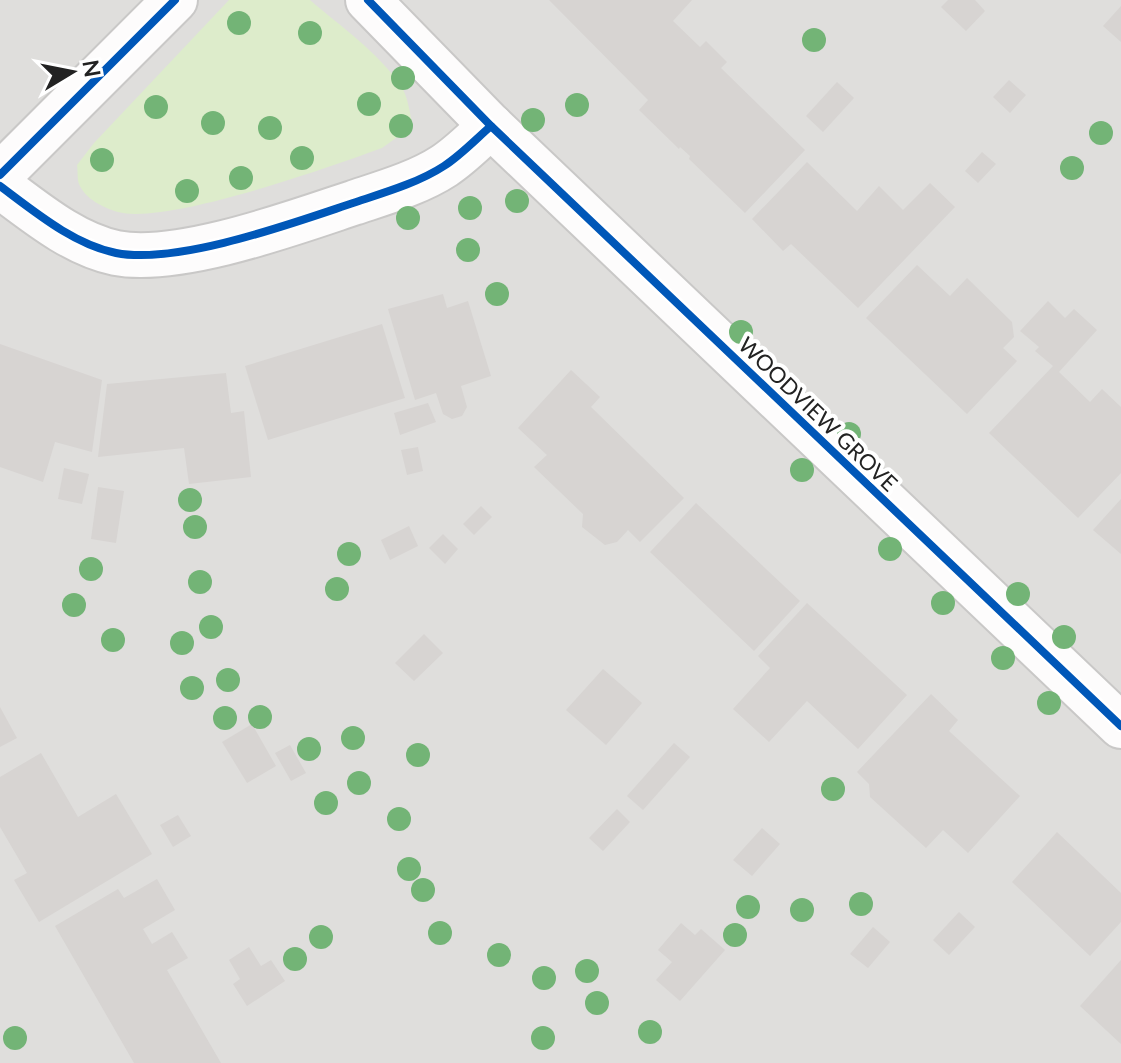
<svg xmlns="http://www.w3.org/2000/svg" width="1121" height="1063" font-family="Lato,sans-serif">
<rect width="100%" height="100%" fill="#f0eeeb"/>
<!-- residential -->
<rect fill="#dfdedc" x="0" y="0" width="1121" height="1063"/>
<!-- grass -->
<path fill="#ddeccb" d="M229 0H310C340 26 378 52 401 86 408 97 409 110 412 122L403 133 382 148C330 167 167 225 118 212 104 208 85 199 79 184 77 179 78 170 77 165L94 143Z"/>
<!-- building -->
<g fill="#d7d4d2">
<path d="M549 0H692L673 21 700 47 706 41 727 62 721 68 805 150 745 213 689 159 690 156 680 147 679 149 639 110 648 100Z"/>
<path d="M948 0H975L985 11 966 31 941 7Z"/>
<path d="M1121 6V42L1103 26Z"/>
<path d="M1009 80 1026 95 1010 113 993 97Z"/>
<path d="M837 82 854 98 823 132 806 116Z"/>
<path d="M982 152 996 164 978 183 965 171Z"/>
<path d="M807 162 857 211 879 186 903 210 930 183 955 207 858 308 791 244 783 251 752 219Z"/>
<path d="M917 265 950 296 967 278 1012 322 1014 337 1003 348 1017 361 967 414 866 318Z"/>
<path d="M443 294 447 308 468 301 491 376 461 386 467 407 462 416 452 419 443 414 436 393 415 400 388 309Z"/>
<path d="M1048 301 1065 318 1074 309 1097 330 1059 372 1090 402 1102 389 1121 407V473L1078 518 989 433 1053 366 1035 351 1039 347 1020 331Z"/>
<path d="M382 324 405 398 268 440 245 366Z"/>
<path d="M0 344 102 380 92 452 55 442 43 482 0 467Z"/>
<path d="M571 370 600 397 591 407 684 498 640 542 628 530 617 542 605 545 582 527 583 514 534 467 547 455 518 428Z"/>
<path d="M226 373 231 413 244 411 251 477 189 484 184 448 98 457 107 384Z"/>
<path d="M428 403 436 422 400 435 394 413Z"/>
<path d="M418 447 423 471 407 475 401 450Z"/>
<path d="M64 468 89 474 82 504 58 499Z"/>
<path d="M98 487 124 491 116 543 91 539Z"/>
<path d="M1121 499V554L1093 530Z"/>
<path d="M696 503 800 601 754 651 650 552Z"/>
<path d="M481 506 492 517 474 535 463 524Z"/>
<path d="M409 526 418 546 390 560 381 540Z"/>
<path d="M443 534 458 549 445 564 429 548Z"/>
<path d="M807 603 907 695 858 749 807 701 769 742 733 709 770 668 758 656Z"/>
<path d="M424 634 443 653 414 681 395 663Z"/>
<path d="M603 669 642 703 606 745 566 710Z"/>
<path d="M931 694 958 720 949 731 1020 796 968 853 943 830 926 848 870 797 869 784 857 772Z"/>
<path d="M0 707 17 738 0 747Z"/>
<path d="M252 724 276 766 247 783 222 742Z"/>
<path d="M674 743 690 757 643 810 627 796Z"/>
<path d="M290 745 306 773 291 781 275 753Z"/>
<path d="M41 753 78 817 116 794 152 854 39 922 14 880 27 873 0 827V777Z"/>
<path d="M617 809 630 822 603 851 589 838Z"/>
<path d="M178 815 191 836 173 847 160 825Z"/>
<path d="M762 828 780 844 752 876 733 860Z"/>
<path d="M1057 832 1121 893V922L1090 956 1012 882Z"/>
<path d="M157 879 175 910 143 929 152 944 172 932 188 958 167 970 221 1063H134L55 926 118 889 124 898Z"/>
<path d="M959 912 975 927 949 955 933 940Z"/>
<path d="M681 923 695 935 701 929 725 950 680 1001 656 980 672 962 658 950Z"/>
<path d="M873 927 890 942 868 968 850 954Z"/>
<path d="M249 947 261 966 271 960 285 981 247 1006 233 984 240 979 229 960Z"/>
<path d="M1121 960V1044L1080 1006Z"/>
</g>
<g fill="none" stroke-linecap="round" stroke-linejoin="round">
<defs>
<g id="street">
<path d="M368 0 491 126 1121 726"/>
<path d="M0 175 175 0"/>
<path d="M0 186C35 212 73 244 116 253 178 265 293 223 353 203 383 193 418 183 444 166 461 155 476 139 491 126"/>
</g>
</defs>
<!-- street casing -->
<use href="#street" stroke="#c9c8c7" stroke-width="48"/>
<!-- street -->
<use href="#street" stroke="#fdfcfc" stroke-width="44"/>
<defs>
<g id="cycleway">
<path d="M368 0 491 126 1121 726"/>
<path d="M0 175 175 0"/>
<path d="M0 186C35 212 73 244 116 253 178 265 293 223 353 203 383 193 418 183 444 166 461 155 476 139 491 126"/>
</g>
</defs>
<!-- cycleway casing -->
<use href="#cycleway" stroke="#fff" stroke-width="13"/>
<!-- cycleway -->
<use href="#cycleway" stroke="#0057b8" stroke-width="8"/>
</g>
<!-- trees -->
<g fill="#73b476">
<circle cx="239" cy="23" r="12"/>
<circle cx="310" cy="33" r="12"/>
<circle cx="814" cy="40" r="12"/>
<circle cx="403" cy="78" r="12"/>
<circle cx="369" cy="104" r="12"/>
<circle cx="577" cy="105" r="12"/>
<circle cx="156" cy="107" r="12"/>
<circle cx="533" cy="120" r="12"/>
<circle cx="213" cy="123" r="12"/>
<circle cx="401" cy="126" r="12"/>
<circle cx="270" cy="128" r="12"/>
<circle cx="1101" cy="133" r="12"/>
<circle cx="302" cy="158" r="12"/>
<circle cx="102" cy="160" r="12"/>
<circle cx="1072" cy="168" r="12"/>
<circle cx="241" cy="178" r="12"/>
<circle cx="187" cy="191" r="12"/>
<circle cx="517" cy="201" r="12"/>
<circle cx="470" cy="208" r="12"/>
<circle cx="408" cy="218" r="12"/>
<circle cx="468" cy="250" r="12"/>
<circle cx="497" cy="294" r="12"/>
<circle cx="741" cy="332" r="12"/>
<circle cx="849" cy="434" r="12"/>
<circle cx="802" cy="470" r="12"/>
<circle cx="190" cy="500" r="12"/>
<circle cx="195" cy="527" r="12"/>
<circle cx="890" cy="549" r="12"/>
<circle cx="349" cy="554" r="12"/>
<circle cx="91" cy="569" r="12"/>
<circle cx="200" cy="582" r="12"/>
<circle cx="337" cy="589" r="12"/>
<circle cx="1018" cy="594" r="12"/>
<circle cx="943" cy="603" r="12"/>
<circle cx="74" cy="605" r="12"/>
<circle cx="211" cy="627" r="12"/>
<circle cx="1064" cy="637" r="12"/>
<circle cx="113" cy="640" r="12"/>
<circle cx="182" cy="643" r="12"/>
<circle cx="1003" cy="658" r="12"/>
<circle cx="228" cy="680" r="12"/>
<circle cx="192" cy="688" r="12"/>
<circle cx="1049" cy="703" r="12"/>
<circle cx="260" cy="717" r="12"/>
<circle cx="225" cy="718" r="12"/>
<circle cx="353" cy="738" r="12"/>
<circle cx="309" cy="749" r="12"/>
<circle cx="418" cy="755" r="12"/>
<circle cx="359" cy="783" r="12"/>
<circle cx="833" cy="789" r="12"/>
<circle cx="326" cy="803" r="12"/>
<circle cx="399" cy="819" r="12"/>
<circle cx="409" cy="869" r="12"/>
<circle cx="423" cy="890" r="12"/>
<circle cx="861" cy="904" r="12"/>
<circle cx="748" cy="907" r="12"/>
<circle cx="802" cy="910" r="12"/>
<circle cx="440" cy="933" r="12"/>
<circle cx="735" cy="935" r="12"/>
<circle cx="321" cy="937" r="12"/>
<circle cx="499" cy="955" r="12"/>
<circle cx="295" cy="959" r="12"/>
<circle cx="587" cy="971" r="12"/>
<circle cx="544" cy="978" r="12"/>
<circle cx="597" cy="1003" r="12"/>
<circle cx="650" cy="1032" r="12"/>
<circle cx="15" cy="1038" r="12"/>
<circle cx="543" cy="1038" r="12"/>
</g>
<g text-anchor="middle" stroke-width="8" stroke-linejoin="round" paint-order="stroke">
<!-- street labels -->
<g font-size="22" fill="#222" stroke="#fff">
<text transform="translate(818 414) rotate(44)" y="8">WOODVIEW GROVE</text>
</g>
</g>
<!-- north arrow -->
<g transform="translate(72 72) rotate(80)" stroke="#ffffff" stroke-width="6" paint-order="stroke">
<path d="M0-6L14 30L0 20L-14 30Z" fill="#222222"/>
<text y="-12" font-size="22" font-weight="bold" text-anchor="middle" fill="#222222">N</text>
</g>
</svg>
